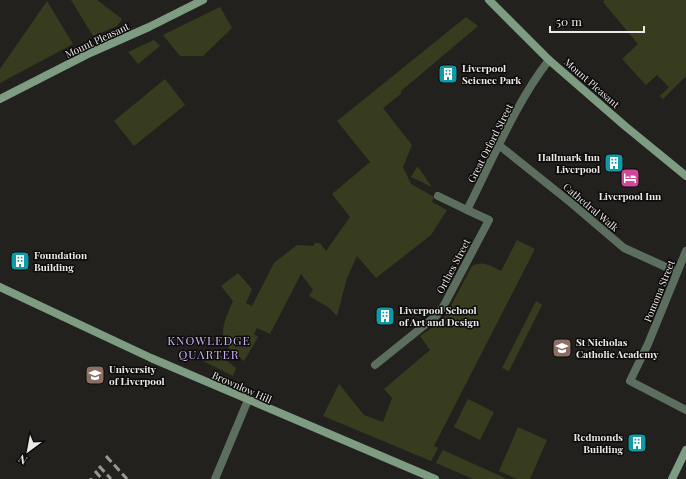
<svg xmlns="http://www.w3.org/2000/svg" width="686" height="479" font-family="'Playfair Display',serif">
<rect width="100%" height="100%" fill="#23211e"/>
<!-- green -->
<g fill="#383c1e">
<path d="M71 0H97L122 19 117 26 93 36Z"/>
<path d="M605 0H686V76L663 99 660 96 669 87 657 75 646 85 622 59 638 44 603 2Z"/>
<path d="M47 1 73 44 0 83V69Z"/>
<path d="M220 7 232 28 203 56H180L163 35Z"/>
<path d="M466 17 478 26 401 91V94L383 108 412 145 403 167 411 184 434 197 432 202 447 210 431 235 376 278 357 256 347 278 337 316 328 307 309 296 313 290 301 274 270 334 257 328 254 334 258 337 244 361C216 342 220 330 233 301L221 286 238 273 252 289 246 303 252 306 274 263 297 245 313 246 315 243H320L326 251 350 217 332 194 370 162 337 121Z"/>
<path d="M154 40 160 46 138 64 128 52Z"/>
<path d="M165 79 185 105 134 146 114 121Z"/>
<path d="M417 167H418L432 187 411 177Z"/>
<path d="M517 240 535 249 434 446 438 448 431 461 323 416 339 384 364 415 383 422 392 398 384 389 430 350 420 336 440 322 446 315 472 266C484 260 490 266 501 271Z"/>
<path d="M536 301 542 305 509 371 502 368Z"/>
<path d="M221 356 236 368 233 376 201 360Z"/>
<path d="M468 399 494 412 480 440 454 427Z"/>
<path d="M518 427 547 440 530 479H517L499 471Z"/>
<path d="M443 450 507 479H473L436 463Z"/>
</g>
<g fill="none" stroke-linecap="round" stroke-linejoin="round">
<!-- street -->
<g stroke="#5c6f5f" stroke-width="8">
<path d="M500 146 570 202 624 248 677 272"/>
<path d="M438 196 467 210C492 161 516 102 549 60"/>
<path d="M686 251 648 344 630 381 686 410"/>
<path d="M375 365 436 316 443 307 489 220 467 210"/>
<path d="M215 479 248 400"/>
</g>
<!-- secondary -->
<g stroke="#7d9c82" stroke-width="8">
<path d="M489 0 549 60 625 126 686 176"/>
<path d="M0 99 90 53 149 27 203 0"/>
<path d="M0 287 151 358 435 479"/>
<path d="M672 479 686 450"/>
</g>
<!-- rail -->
<g stroke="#999795" stroke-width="3" stroke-dasharray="8 4" stroke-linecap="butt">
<path d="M106 456 127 479"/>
<path d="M99 466 111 479"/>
<path d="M95 471 102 479"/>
<path d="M91 478V479"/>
</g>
</g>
<!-- icons -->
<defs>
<symbol id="building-square" viewBox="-11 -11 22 22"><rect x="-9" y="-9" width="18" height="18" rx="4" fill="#0f9aa8" stroke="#0c0b0a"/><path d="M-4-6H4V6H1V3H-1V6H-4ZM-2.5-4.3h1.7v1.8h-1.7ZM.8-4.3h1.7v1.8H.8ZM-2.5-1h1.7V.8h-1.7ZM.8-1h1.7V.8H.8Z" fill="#fff"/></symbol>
<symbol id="hotel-square" viewBox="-11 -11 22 22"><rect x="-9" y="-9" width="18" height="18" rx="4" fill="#d1479c" stroke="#0c0b0a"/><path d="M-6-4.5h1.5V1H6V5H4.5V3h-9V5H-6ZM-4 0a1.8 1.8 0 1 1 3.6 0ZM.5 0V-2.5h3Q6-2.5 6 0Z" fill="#fff"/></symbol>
<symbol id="school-square" viewBox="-11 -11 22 22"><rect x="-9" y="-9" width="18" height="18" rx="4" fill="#8d6e63" stroke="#0c0b0a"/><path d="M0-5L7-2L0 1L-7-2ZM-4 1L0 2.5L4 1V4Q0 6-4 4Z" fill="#fff"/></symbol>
<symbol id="university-square" viewBox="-11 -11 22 22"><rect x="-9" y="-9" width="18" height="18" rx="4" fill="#8d6e63" stroke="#0c0b0a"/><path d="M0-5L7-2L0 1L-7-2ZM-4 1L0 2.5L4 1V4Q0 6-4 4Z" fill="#fff"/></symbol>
</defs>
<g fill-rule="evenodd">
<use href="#building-square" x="437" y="63" width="22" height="22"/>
<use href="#building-square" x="603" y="152" width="22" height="22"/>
<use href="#hotel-square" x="619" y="167" width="22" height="22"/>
<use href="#building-square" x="9" y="250" width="22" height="22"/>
<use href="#building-square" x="374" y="305" width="22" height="22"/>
<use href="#school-square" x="551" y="337" width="22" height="22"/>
<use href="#university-square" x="84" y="364" width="22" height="22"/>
<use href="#building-square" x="626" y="432" width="22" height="22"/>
</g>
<g text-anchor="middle" stroke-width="3" stroke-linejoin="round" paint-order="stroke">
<!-- street labels -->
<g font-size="10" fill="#ebe9e8" stroke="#0c0b0a">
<text transform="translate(97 40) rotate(-25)" y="4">Mount Pleasant</text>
<text transform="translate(592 83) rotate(41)" y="4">Mount Pleasant</text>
<text transform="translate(490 143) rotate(-63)" y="4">Great Orford Street</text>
<text transform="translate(591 207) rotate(40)" y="4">Cathedral Walk</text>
<text transform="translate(453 266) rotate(-62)" y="4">Orthes Street</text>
<text transform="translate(659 291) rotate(-68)" y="4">Pomona Street</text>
<text transform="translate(242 387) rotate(24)" y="4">Brownlow Hill</text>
</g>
<!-- poi labels -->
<g font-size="10" font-weight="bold" fill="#ebe9e8" stroke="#0c0b0a" text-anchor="start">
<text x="462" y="72">Liverpool<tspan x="462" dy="12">Science Park</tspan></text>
<text x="600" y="161" text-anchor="end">Hallmark Inn<tspan x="600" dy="12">Liverpool</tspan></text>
<text x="630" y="200" text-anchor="middle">Liverpool Inn</text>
<text x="34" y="259">Foundation<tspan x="34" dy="12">Building</tspan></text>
<text x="399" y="314">Liverpool School<tspan x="399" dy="12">of Art and Design</tspan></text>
<text x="576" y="346">St Nicholas<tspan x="576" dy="12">Catholic Academy</tspan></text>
<text x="109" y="373">University<tspan x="109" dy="12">of Liverpool</tspan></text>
<text x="623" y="441" text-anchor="end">Redmonds<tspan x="623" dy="12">Building</tspan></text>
</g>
<!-- quarter labels -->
<g font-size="12" letter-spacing="1" fill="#cdb1f6" stroke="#0c0b0a">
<text x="209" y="345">KNOWLEDGE<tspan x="209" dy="14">QUARTER</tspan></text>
</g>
</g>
<!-- north arrow -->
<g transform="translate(28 451) rotate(212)" stroke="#0c0b0a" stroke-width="3" paint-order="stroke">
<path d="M0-3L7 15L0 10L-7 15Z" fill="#ebe9e8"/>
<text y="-6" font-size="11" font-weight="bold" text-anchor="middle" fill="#ebe9e8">N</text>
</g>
<!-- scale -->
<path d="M550 26v6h94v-6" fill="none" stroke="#ebe9e8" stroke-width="2"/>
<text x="556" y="26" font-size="12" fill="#ebe9e8" stroke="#0c0b0a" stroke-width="3" paint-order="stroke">50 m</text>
</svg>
